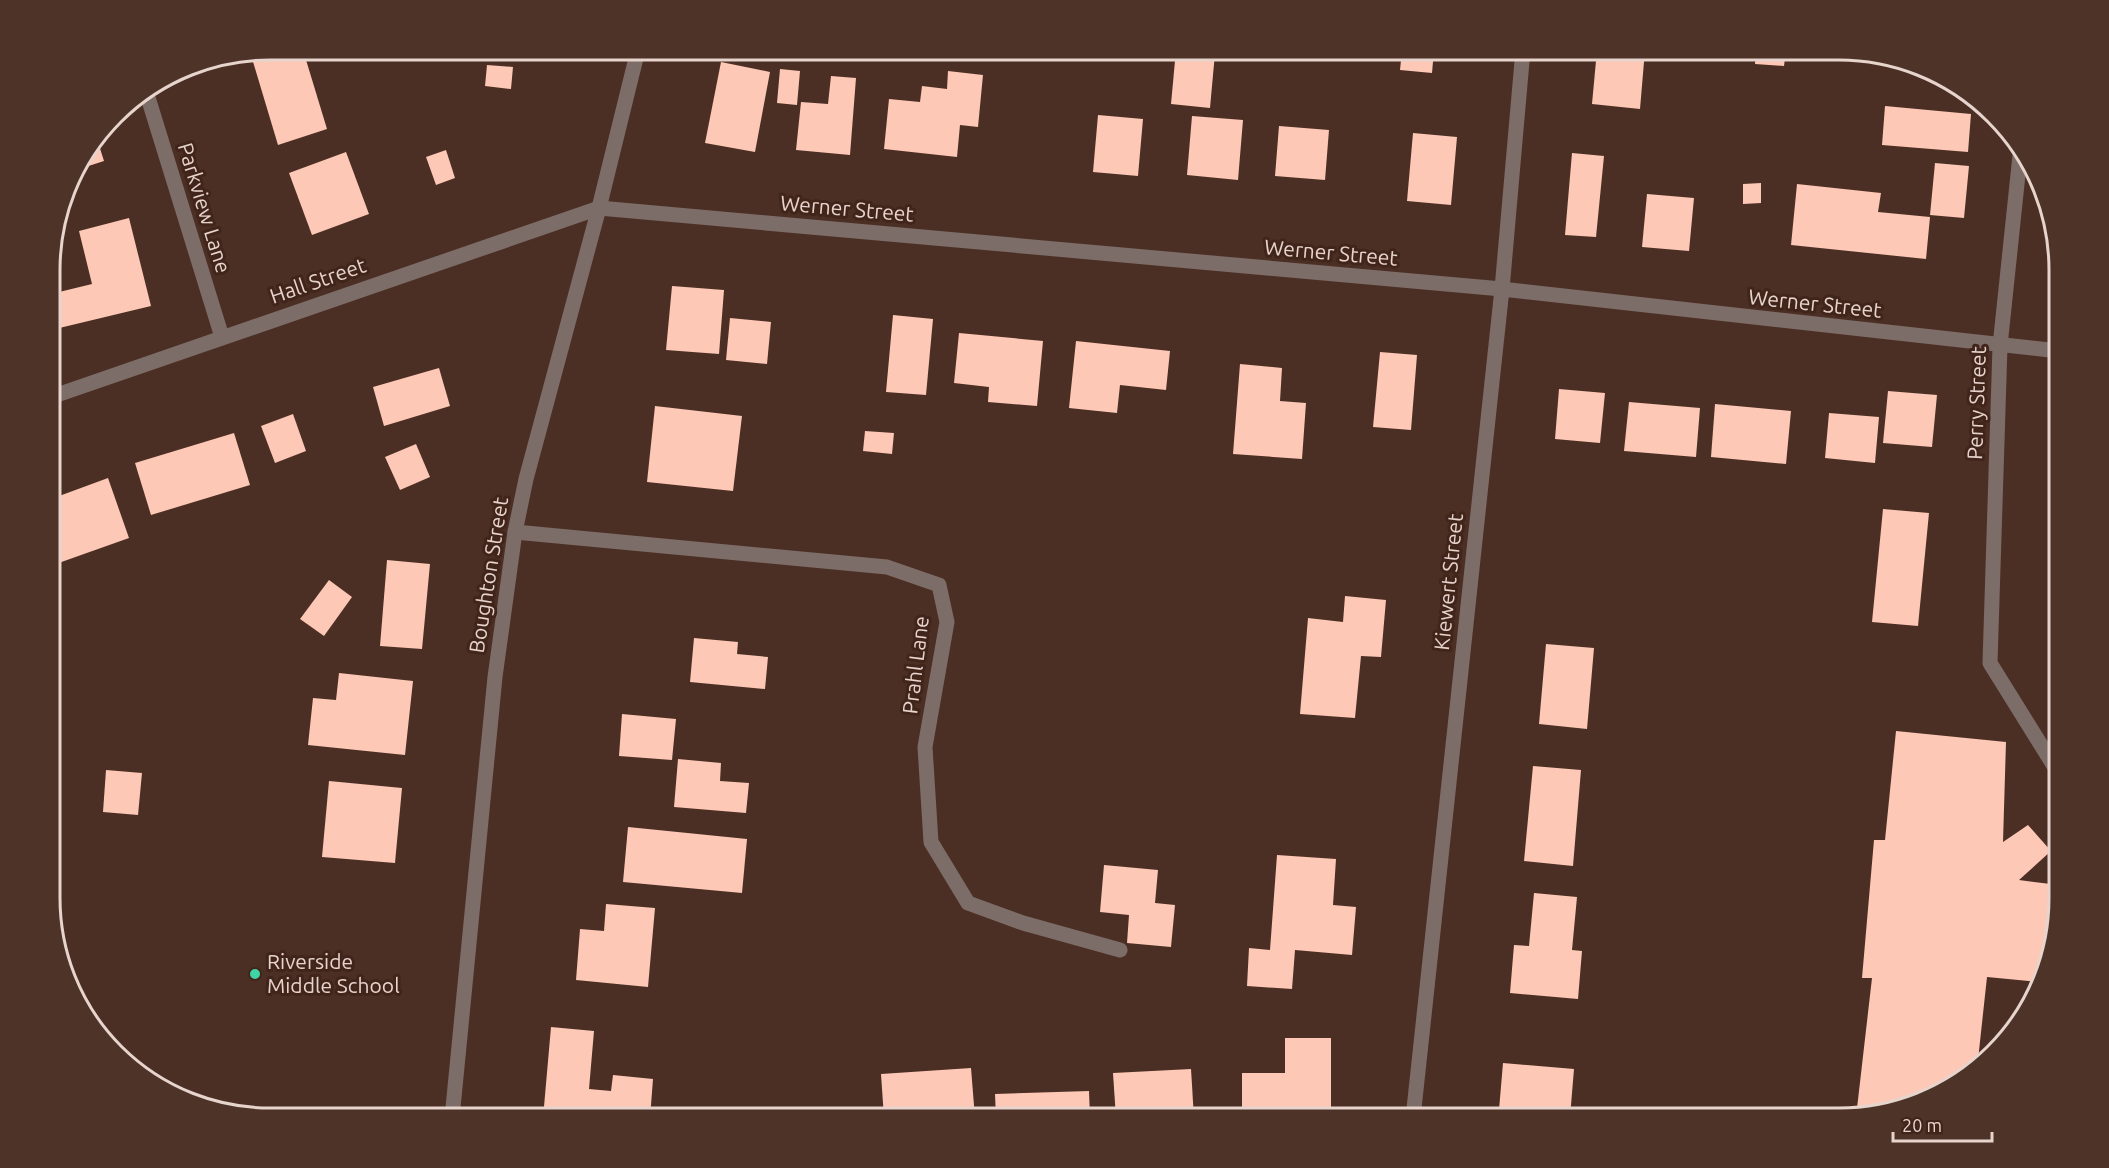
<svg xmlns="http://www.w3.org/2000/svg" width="2109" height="1168" font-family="Ubuntu,sans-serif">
<rect width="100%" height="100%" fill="#4c2f24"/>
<!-- building -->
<g fill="#fdc8b6">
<path d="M270 50H303L327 129 278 145 251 55Z"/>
<path d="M1176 50 1215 53 1210 108 1171 104Z"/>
<path d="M1402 50H1434L1432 73 1400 70Z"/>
<path d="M1597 50H1645L1640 109 1592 104Z"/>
<path d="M1756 50H1786L1784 66 1755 64Z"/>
<path d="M721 62 770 72 755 152 705 143Z"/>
<path d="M487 65 513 67 511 89 485 86Z"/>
<path d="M780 69 800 71 797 105 777 103Z"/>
<path d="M948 71 983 75 978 127 960 125 957 157 884 149 889 99 920 102 922 86 947 89Z"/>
<path d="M831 76 856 78 850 155 796 150 801 102 828 104Z"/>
<path d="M1885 106 1971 114 1968 152 1882 145Z"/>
<path d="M1098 115 1143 119 1138 176 1093 172Z"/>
<path d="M1192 116 1243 120 1238 180 1187 175Z"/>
<path d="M1279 126 1329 130 1325 180 1275 176Z"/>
<path d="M1413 133 1457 137 1451 205 1407 201Z"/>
<path d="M97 139 104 161 73 171 86 154Z"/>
<path d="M446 150 455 178 436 185 426 157Z"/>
<path d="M346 152 369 214 312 235 289 173Z"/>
<path d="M1572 153 1604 156 1596 237 1565 235Z"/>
<path d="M1935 163 1969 166 1964 218 1930 215Z"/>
<path d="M1761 183V203L1743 204V184Z"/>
<path d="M1797 184 1881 193 1878 212 1930 217 1926 259 1791 245Z"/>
<path d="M1647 194 1694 198 1689 251 1642 247Z"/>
<path d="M129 218 151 306 51 330V294L92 284 79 231Z"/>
<path d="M672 286 724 290 719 354 666 350Z"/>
<path d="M893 315 933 319 926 395 886 392Z"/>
<path d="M730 318 771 322 767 364 726 360Z"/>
<path d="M959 333 1043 341 1037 406 988 402 989 387 954 383Z"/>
<path d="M1076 341 1170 351 1166 390 1120 385 1117 413 1069 408Z"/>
<path d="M1380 352 1417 355 1411 430 1373 427Z"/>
<path d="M1240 364 1282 368 1280 401 1306 403 1302 459 1233 454Z"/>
<path d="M439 368 450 406 384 426 373 387Z"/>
<path d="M1559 389 1605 393 1600 443 1555 439Z"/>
<path d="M1888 391 1937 395 1932 447 1883 443Z"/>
<path d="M1629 402 1700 408 1696 457 1624 451Z"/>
<path d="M1715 404 1791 411 1786 464 1711 457Z"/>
<path d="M655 406 742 416 733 491 647 482Z"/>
<path d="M1829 413 1879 417 1875 463 1825 458Z"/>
<path d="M293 414 306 451 275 463 261 426Z"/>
<path d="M865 431 894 433 892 454 863 451Z"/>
<path d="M234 433 250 485 151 515 135 463Z"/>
<path d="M416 444 430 477 400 490 385 457Z"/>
<path d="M108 478 129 538 53 565 51 499Z"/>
<path d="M1883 509 1929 513 1918 626 1872 622Z"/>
<path d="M387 560 430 564 422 649 380 646Z"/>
<path d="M329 580 352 597 324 636 300 619Z"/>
<path d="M1345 596 1386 600 1381 657 1361 656 1355 718 1300 714 1308 618 1343 622Z"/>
<path d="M694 638 738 642 737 654 768 657 765 689 690 682Z"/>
<path d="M1546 644 1594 648 1587 729 1539 724Z"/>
<path d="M339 673 413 681 405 755 308 745 313 698 336 700Z"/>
<path d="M622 714 676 719 672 760 619 756Z"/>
<path d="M1896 731 2006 742 2003 842 2028 825 2051 851 2019 880 2059 885V912L2038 982 1987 977 1978 1060 1950 1089 1856 1117 1872 978H1862L1874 840H1885Z"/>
<path d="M678 759 721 763 720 781 749 783 746 813 674 807Z"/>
<path d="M1533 766 1581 770 1573 866 1524 861Z"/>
<path d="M106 770 142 773 138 815 103 812Z"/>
<path d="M329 781 402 788 395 863 322 857Z"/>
<path d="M628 827 747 839 742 893 623 882Z"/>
<path d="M1277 855 1336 859 1333 905 1356 907 1352 955 1295 950 1292 989 1247 986 1249 948 1270 950Z"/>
<path d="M1104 865 1158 870 1155 903 1175 905 1171 947 1127 943 1129 915 1100 912Z"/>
<path d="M1534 893 1577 897 1572 950 1582 951 1578 999 1510 993 1514 945 1529 946Z"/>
<path d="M606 904 655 908 648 987 576 980 580 929 604 931Z"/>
<path d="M551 1027 594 1031 589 1089 611 1091 613 1075 653 1079 650 1118H543Z"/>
<path d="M1285 1038H1331V1118H1242V1073H1285Z"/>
<path d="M1503 1063 1574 1069 1570 1117 1499 1110Z"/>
<path d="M971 1068 975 1118H884L881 1074Z"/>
<path d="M1191 1069 1194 1118H1116L1113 1073Z"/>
<path d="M1089 1091 1090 1118H996L995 1094Z"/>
</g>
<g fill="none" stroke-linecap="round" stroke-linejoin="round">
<!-- minor -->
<g stroke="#7d6d68" stroke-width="15">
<path d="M146 91 222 337"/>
<path d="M2021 146 2000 346 1990 663 2059 774"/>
<path d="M51 397 599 208 1502 289 2059 351"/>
<path d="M515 532 887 567 939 585 947 622 925 747 931 842 968 903 1023 923 1120 950"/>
<path d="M452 1118 495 677 515 532 526 479 599 208 638 50"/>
<path d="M1413 1118 1502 289 1523 50"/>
</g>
</g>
<!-- markers -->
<circle fill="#3ed4a3" stroke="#41251b" stroke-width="2" cx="255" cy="974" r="6"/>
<g text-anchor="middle" stroke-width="6" stroke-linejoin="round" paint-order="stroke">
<!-- street labels -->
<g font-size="21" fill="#e7d4cd" stroke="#41251b">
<text transform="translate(204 208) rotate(73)" y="7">Parkview Lane</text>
<text transform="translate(847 209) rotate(5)" y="7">Werner Street</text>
<text transform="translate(1331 253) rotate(5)" y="7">Werner Street</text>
<text transform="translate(318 281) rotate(-19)" y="7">Hall Street</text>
<text transform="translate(1815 304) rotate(6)" y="7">Werner Street</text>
<text transform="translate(1977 403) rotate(-88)" y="7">Perry Street</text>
<text transform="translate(489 575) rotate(-81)" y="7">Boughton Street</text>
<text transform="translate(1449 582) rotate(-84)" y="7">Kiewert Street</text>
<text transform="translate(916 665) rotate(-83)" y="7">Prahl Lane</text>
</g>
<!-- poi labels -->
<g font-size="21" fill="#e7d4cd" stroke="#41251b" text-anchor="start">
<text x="267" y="969">Riverside<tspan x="267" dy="24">Middle School</tspan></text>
</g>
</g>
<!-- crop -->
<path d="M0 0H2109V1168H0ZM270 60H1839A210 210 0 0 1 2049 270V898A210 210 0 0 1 1839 1108H270A210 210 0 0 1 60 898V270A210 210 0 0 1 270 60Z" fill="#4e3329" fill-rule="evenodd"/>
<path fill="none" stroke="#e7d4cd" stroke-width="3" d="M270 60H1839A210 210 0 0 1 2049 270V898A210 210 0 0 1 1839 1108H270A210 210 0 0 1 60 898V270A210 210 0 0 1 270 60Z"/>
<!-- scale -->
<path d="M1893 1132v9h99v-9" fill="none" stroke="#e7d4cd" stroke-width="3"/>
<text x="1902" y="1132" font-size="18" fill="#e7d4cd" stroke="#41251b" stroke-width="4.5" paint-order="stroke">20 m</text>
</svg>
